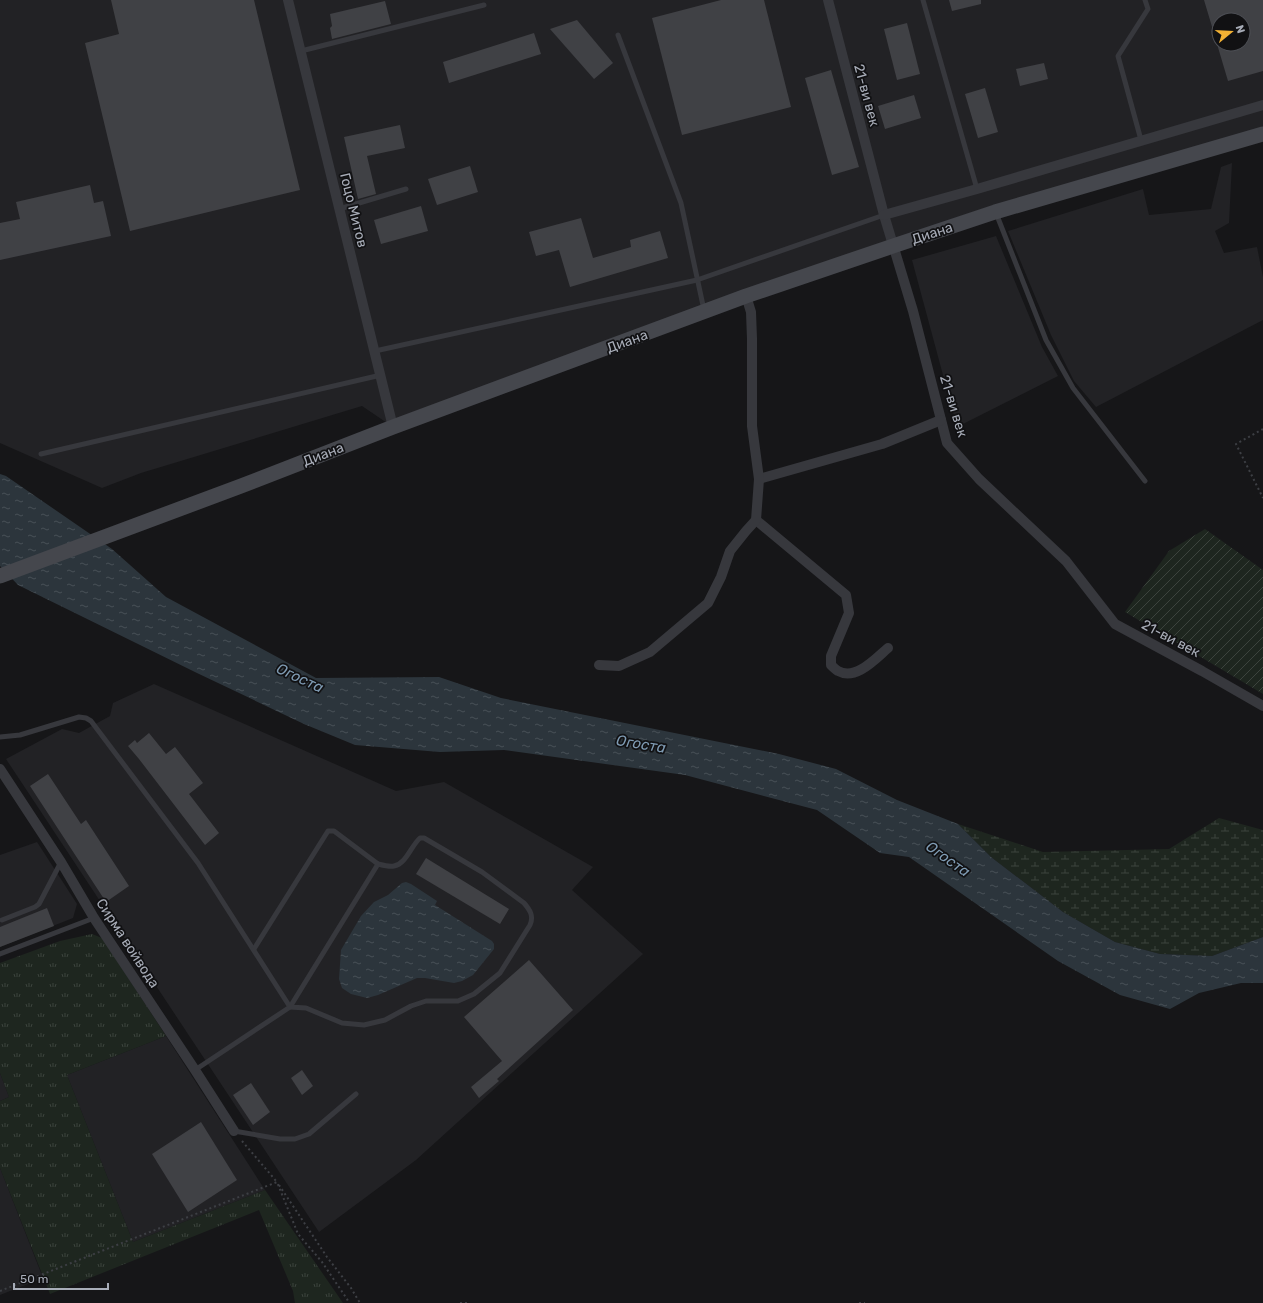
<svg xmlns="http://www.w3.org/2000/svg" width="1263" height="1303" font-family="Rubik,sans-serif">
<defs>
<pattern id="grass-tufts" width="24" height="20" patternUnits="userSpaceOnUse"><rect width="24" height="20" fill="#1e261f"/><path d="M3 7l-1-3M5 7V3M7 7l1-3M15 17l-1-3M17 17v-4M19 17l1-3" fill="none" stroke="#3c433d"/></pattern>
<pattern id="wetland-marsh" width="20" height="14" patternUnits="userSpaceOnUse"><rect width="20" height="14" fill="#1e261f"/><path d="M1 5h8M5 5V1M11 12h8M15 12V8" fill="none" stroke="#3c433d"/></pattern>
<pattern id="garden-furrows" width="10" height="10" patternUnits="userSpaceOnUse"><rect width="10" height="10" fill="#1e261f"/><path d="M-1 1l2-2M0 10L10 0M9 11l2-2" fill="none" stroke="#3c433d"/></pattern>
<pattern id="water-ripples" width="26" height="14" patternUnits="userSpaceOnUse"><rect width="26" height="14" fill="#2c353c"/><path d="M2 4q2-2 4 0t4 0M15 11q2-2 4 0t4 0" fill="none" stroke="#485056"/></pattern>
</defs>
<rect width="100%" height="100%" fill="#161618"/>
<!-- built -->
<g fill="#222225" fill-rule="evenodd">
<path d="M0 0H1263V134L995 212 393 427 362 406 141 473 102 488 0 443ZM1219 20H1243V44H1219Z"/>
<path d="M1232 163 1229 223 1215 231 1224 253 1257 247 1263 277V320L1096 407 1074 381 1051 335 1008 231 1143 189 1149 215 1211 209 1221 167Z"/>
<path d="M996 236 1042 347 1058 376 957 427 912 260Z"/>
<path d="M154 684 396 791 444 782 593 867 572 890 643 954 416 1160 319 1232 6 759 62 729 79 733 110 716 113 703Z"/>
<path d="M37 842 77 904 73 918 0 947V855Z"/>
<path d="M166 1036 265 1190 133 1242 67 1075Z"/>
<path d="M0 1073 9 1097 0 1101Z"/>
<path d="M0 1168 43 1278 0 1295Z"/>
</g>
<!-- grass -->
<path fill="url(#grass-tufts)" d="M92 934 102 938 166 1036 67 1075 133 1242 265 1190 343 1303H295L293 1291 259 1210 50 1294 0 1168V1101L9 1097 0 1073V963L60 941Z"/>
<!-- wetland -->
<path fill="url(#wetland-marsh)" d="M1219 818 1263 830V937L1212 956 1160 954 1115 942 1063 912 991 857 958 824 1043 852 1169 849Z"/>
<!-- garden -->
<path fill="url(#garden-furrows)" d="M1205 529 1263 570V694L1125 612 1169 551Z"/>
<!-- water -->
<g fill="url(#water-ripples)">
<path d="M0 474 6 476 112 549 166 597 316 678 439 677 501 698 779 754 836 769 897 800 958 824 991 857 1063 912 1115 942 1160 954 1212 956 1263 937V983H1241L1199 993 1170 1009 1120 995 1058 961 909 857 880 853 817 810 685 775 504 750 440 752 355 745 304 724 197 673 18 585 0 566Z"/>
<path d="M406 882 411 884 437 901 435 905 492 941 494 944V949L473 975 462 981 454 983 425 978H417L378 995 367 998 351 994 342 988 339 979 341 950 361 916 374 902 388 895 402 883Z"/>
</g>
<!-- building -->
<g fill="#404145">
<path d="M111 0H254L300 190 130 231 85 43 119 34Z"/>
<path d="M721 0H764L791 107 682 135 652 18Z"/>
<path d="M949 0H981V4L952 11Z"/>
<path d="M1204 0H1263V71L1228 81 1217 44H1243V20H1219V40H1216Z"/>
<path d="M385 1 391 24 332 39 330 28 332 26 330 14Z"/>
<path d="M577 20 613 63 594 79 550 29Z"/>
<path d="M907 23 920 74 897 80 884 29Z"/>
<path d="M534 33 541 54 449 83 443 62Z"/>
<path d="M1044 63 1048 79 1020 86 1016 69Z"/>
<path d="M831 70 859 167 832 175 805 78Z"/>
<path d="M985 88 998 132 978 138 965 94Z"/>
<path d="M914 95 921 118 885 129 878 106Z"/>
<path d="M400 125 405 148 367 156 376 194 358 199 344 137Z"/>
<path d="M470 166 478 192 437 205 428 179Z"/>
<path d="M90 185 94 203 103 201 111 236 0 260V223L20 219 16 202Z"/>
<path d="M421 206 428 231 381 244 374 220Z"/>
<path d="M581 218 593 258 631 247 630 240 660 231 668 258 570 287 559 250 536 256 529 232Z"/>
<path d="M149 733 166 754 175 747 203 783 189 794 219 833 205 845 139 759 128 746 135 740 137 743Z"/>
<path d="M48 774 81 824 86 820 129 886 106 902 30 786Z"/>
<path d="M426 858 509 909 500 924 416 874Z"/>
<path d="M47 908 54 926 0 947V927Z"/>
<path d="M529 960 573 1010 497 1079 499 1081 479 1098 471 1087 502 1061 464 1017Z"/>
<path d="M302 1070 313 1086 302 1095 291 1078Z"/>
<path d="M251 1083 270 1112 253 1125 233 1095Z"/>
<path d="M201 1122 237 1180 188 1212 152 1154Z"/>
</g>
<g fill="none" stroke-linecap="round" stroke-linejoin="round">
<!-- path -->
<g stroke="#3d3f44" stroke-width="2" stroke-dasharray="2 3" stroke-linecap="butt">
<path d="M1263 429 1236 444 1263 498"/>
<path d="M242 1141 277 1182"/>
<path d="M279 1185 327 1257 351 1288 360 1303"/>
<path d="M0 1291 277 1182 298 1234 322 1262 347 1299 349 1303"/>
<path d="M460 1303H469"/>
<path d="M859 1303H865"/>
</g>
<!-- service -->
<g stroke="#37383d" stroke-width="5">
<path d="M923 0 977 189"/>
<path d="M618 35 681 203 704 310"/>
<path d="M301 51 484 5"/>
<path d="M1141 140 1118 56 1148 9 1145 0"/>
<path d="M339 209 406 189"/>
<path d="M996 213 1046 340 1073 388 1145 481"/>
<path d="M375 351 697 280 884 215"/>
<path d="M41 454 381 375"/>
<path d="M0 737 20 735 79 717 86 718 91 721 198 863 290 1007 195 1070"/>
<path d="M420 838H424L482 872 524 903C530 910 534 916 530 925L500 973 474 994 458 1001H426L411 1006 385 1020 364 1025 342 1023 306 1008 290 1007 378 864C382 865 389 867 394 866 406 864 411 846 420 838Z"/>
<path d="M2 920 35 907 39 904 61 862"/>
<path d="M254 949 328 831H334L378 864"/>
<path d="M0 954 94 918"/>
<path d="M234 1131 280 1139H295L309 1134 356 1094"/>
</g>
<!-- minor -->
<g stroke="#37383d" stroke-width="10">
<path d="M288 0 393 427"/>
<path d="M828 0 884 215 913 311 947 443 979 479 1066 561 1115 624 1202 671 1263 706"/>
<path d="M884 215 977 189 1263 105"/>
<path d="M759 479 882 444 941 420"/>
<path d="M756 520 846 595 849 613 831 656V665C833 667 836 670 838 671 856 681 876 658 888 648"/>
<path d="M599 665 619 666 650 652 708 603 721 577 730 551 746 531 756 520 759 479 752 426V339L751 312 746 296"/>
<path d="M0 769 61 862 94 918 195 1070 234 1131"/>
</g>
<!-- secondary -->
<path stroke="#45474d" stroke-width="15" d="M0 576 241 486 393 427 746 296 893 246 995 212 1263 134"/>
</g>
<g text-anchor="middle" stroke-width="3.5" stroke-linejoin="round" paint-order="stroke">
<!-- street labels -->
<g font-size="14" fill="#a8adb8" stroke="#111113">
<text transform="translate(867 95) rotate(75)" y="5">21-ви век</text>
<text transform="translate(354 210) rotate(76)" y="5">Гоцо Митов</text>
<text transform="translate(932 233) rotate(-18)" y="5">Диана</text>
<text transform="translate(627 341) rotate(-20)" y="5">Диана</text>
<text transform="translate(954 406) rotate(73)" y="5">21-ви век</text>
<text transform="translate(323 454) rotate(-21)" y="5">Диана</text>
<text transform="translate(1171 638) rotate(28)" y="5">21-ви век</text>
<text transform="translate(128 943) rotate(57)" y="5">Сирма войвода</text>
</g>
<!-- water labels -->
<g font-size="15" font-style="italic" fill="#7f9bb3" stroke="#111113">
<text transform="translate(300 678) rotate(25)" y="5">Огоста</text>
<text transform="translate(641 744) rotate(9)" y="5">Огоста</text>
<text transform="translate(948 859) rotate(35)" y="5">Огоста</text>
</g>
</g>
<!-- north arrow -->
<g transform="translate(1231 32) rotate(72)"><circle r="19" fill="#111113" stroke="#4d4f55"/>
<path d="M0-3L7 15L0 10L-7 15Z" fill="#f2b134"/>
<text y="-6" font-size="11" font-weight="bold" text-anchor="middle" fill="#a8adb8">N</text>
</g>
<!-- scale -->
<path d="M14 1283v6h94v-6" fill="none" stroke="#a8adb8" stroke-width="2"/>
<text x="20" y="1283" font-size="12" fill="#a8adb8" stroke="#111113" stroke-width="3" paint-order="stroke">50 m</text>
</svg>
